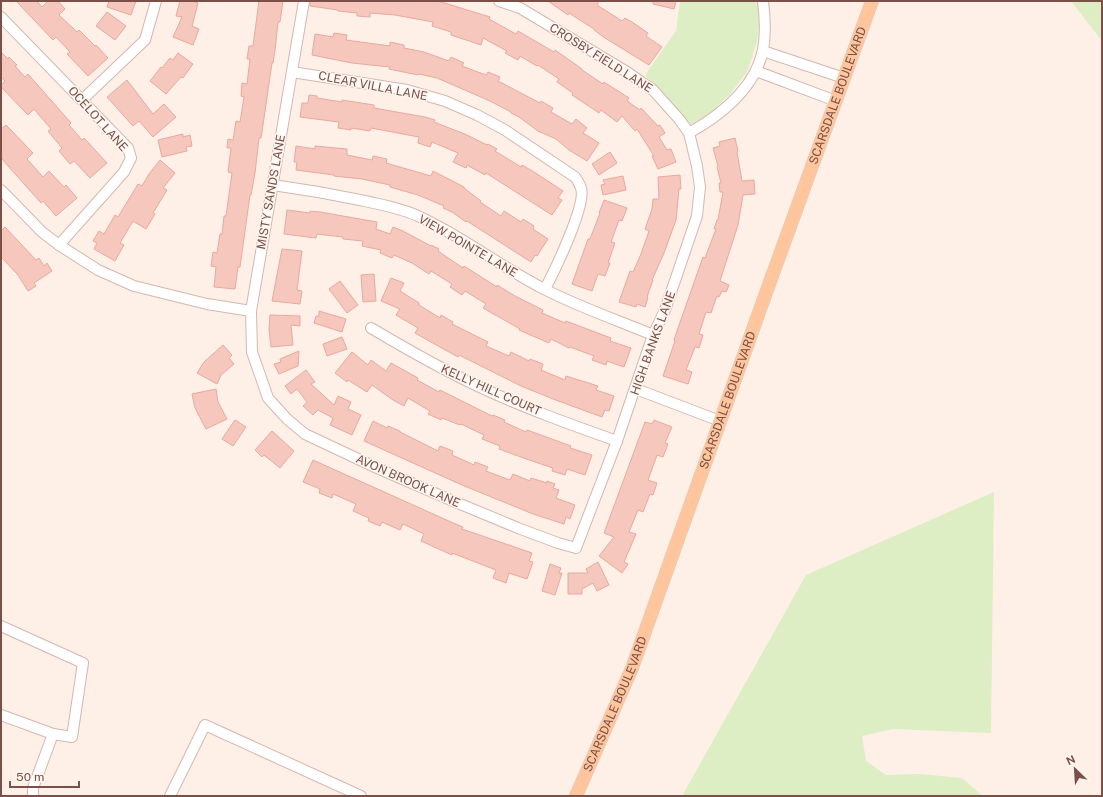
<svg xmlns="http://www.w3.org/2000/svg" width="1103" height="797" font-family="'Public Sans',sans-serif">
<rect width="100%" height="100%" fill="#fef0e7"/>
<!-- green -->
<g fill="#ddedc4">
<path d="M680 1H758L760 14 757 42 747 72 729 95 708 115 691 124 670 108 657 88 645 75 676 31Z"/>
<path d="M1071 1H1102V41Z"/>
<path d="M994 492 991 733 893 729 862 736 866 761 886 775 920 774 962 778 983 796H682L806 575Z"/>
</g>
<!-- building -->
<g fill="#f5c7bd" stroke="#e9a99c">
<path d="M16 1H37L42 7 48 1H58L65 9 59 15 77 32 79 30 95 46 96 45 108 58 88 76 67 54 70 52 56 37 53 40Z"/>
<path d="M109 1H136L131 15 107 7Z"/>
<path d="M180 1H191L198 3 192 26 199 29 193 45 173 37 182 17 176 16Z"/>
<path d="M259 1H283L280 22H278L275 50 273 63H272L263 125 261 138H259L255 173 251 195H250L240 267H238L235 289 214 287 216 267 211 266 213 252 217 253 220 234H222L224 216H226L232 173 228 172 231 148H227L228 139 233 140 236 121 240 122 244 97 241 96 242 83 247 84 250 59H247L249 46H253Z"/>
<path d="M310 1H438L490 17 489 19 516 34 518 31 554 52 555 50 582 69V70L603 84 604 82 629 98 627 101 640 110 641 108 658 126 660 125 665 133 659 137 667 150 671 149 676 162 658 169 652 156H654L637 129 635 131 622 116 617 122 601 110 599 113 572 95 573 93 557 82 559 79 538 65 537 66 520 56 518 60 505 53 507 51 483 38 481 45 451 35V32L432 26 433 22 395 15 370 13V17L357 16V13L338 11V10L310 6Z"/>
<path d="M548 1H599L597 5 622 21 625 18 632 22 648 33 646 36 662 47 649 65 605 38 594 30V29L569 13 568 15Z"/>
<path d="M653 1H676L674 9 653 4Z"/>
<path d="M107 12 126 26 115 40 96 26Z"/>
<path d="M334 33 347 35 346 40 390 46V42L404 45V48L424 52 449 61 451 57 464 63 462 66 486 75 488 72 500 77 498 81 540 103 541 101 553 108 551 112 572 124 576 119 587 128 583 133 599 143 587 161 569 150 556 139 538 131 519 117 511 113V112L490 101 437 78 419 74 418 75 389 69 390 67 352 63 312 55 315 34 333 37Z"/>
<path d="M1 52 8 59 9 57 17 65 15 66 25 77 28 74 71 123 69 125 82 140 84 138 107 163 90 178 74 161 70 164 59 151 62 148 48 131 51 129 34 109 28 115 1 87V85L5 81 1 77Z"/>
<path d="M178 53 193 64 183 78 181 77 166 94 150 81 161 67 162 68 170 58 173 60Z"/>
<path d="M127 80 153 114 164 104 176 117 153 137 139 121 133 126 107 97Z"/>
<path d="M309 95 317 96V98L342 102V100L374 105V108L425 117 435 120 434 122 467 135 487 145 488 144 497 149 495 151 521 167 522 165 534 172 563 191 558 198 562 200 552 215 486 173 485 175 467 165 466 168 453 162 458 153 432 142 430 147 418 143 419 137 371 128 370 131 351 128V130L338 128 339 122 300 117 302 103H308Z"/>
<path d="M6 125 33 153 27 159 43 177 49 171 64 187 66 185 77 198 56 216 43 201 41 203 1 158V129Z"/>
<path d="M183 134V137L190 135 192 146 186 147 187 151 162 157 158 140Z"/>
<path d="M735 138 738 151 737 152 742 181 754 180 755 194 743 195 738 225 720 281 729 285 726 292 722 291 719 297 717 296 711 313 706 312 699 334 703 335 699 348 695 347 686 370 692 372 688 384 663 376 675 341 674 340 678 328 703 257 705 258 716 229H714L717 220H718L723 192H720L719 183H721L717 167 718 166 713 148 720 146 719 142Z"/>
<path d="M296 146 315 149V146L347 149V155L372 160 373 156 387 159 386 163 431 176 433 171 464 187V188L481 201 480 202 501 216 504 211 521 222 523 219 534 226 533 229 548 239 537 256 535 255 531 262 467 221 466 222 452 212 443 208 444 206 418 195 390 187V185L362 179 334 176V175L296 170 297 162H294Z"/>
<path d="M610 152 617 163 599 175 592 164Z"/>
<path d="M160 160 175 173 163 188 167 190 153 213 155 214 146 229 133 221 120 243 124 245 115 261 94 249 97 243 93 241 99 231 104 234 115 215 118 217 138 184 142 186 149 174Z"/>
<path d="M680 175 681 189H679L676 220 664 253 652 280H653L647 297 648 298 645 307 637 304 636 307 619 302 630 271 633 272 641 254 649 231 645 229 652 209 653 199H659L658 177Z"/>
<path d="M623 176 626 190 603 195 601 185 605 184 603 180Z"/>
<path d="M604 200 627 208 622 221 619 220 611 242 615 243 608 263H610L605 276 598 274 592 291 572 284 588 239H590L600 213H599Z"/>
<path d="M287 210 310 213V211L320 212 377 222 376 229 390 234 393 227 403 231 431 246V245L439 249 438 251 463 268 464 266 497 287V285L515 296 543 310 542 313 565 323 566 321 611 338 610 341 631 348 624 367 607 361 606 365 592 360 594 356 570 347 569 348 551 339 549 343 519 330 520 329 483 308 486 304 465 291 462 295 450 287 452 284 431 271 429 274 412 263 394 255 392 258 380 253 381 250 362 246 363 241 343 239V237L317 234 316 238 284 234Z"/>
<path d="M5 227 36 260 39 258 44 266 47 263 52 271 34 283 36 286 28 291 18 275 1 257V231Z"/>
<path d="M282 249 302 251 297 290 302 291 300 304 272 301Z"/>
<path d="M374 274 376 301 363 302 361 275Z"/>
<path d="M391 278 404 283 400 291 419 303V305L440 318 441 315 453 322 452 324 488 342 486 346 509 356 511 352 529 361 530 359 543 364 541 370 565 380 566 376 598 386 596 390 614 396 609 411 605 410 602 417 553 399 521 386 459 355 458 357 422 337 415 333 418 328 396 315 400 309 381 301Z"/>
<path d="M340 281 358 305 347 313 329 289Z"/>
<path d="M319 311 346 319 342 332 314 323 316 316H319Z"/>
<path d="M270 315 300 316V326L291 325 293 345 271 347 269 329Z"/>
<path d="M342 337 347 349 327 356 323 344Z"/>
<path d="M223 345 232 355 229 358 234 364 221 375 217 384 197 373 204 362Z"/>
<path d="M299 351 298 366 279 374 274 364 281 362 280 359Z"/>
<path d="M352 352 368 365 371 360 386 371 391 363 418 378 417 380 439 392 440 390 492 416 493 415 505 420 504 422 526 432 527 430 571 446 570 448 592 455 585 475 567 469 565 475 552 471 553 468 529 460 499 449 500 446 482 439 484 435 461 424 460 425 442 418 441 420 428 414 430 411 408 398 404 406 393 400 372 385 367 392 348 380 347 382 335 373Z"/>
<path d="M306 370 315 382 311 384 334 405 338 396 351 402 348 409 361 415 352 435 330 425 333 418 318 410 313 415 303 406 307 402 297 389 291 394 285 386Z"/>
<path d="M216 389 218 402 227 419 206 429 195 408 192 394Z"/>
<path d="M235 420 246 427 233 446 222 439Z"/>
<path d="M654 420 672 427 665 443 668 444 663 457 657 455 648 480 657 483 653 495 650 494 643 512 638 510 629 532 636 534 624 562 628 564 622 573 599 556 614 537 604 533 645 422 652 424Z"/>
<path d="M373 421 387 428 388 426 400 431V432L438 451 440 446 453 451 452 455 474 465 475 462 488 467 486 471 510 480 513 474 530 481 531 478 547 483V481L555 484 553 488 559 490 556 498 575 505 570 519 566 517 564 524 533 514 462 485 364 441Z"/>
<path d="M272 431 294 451 280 468 264 455 262 457 255 450Z"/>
<path d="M313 460 451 522 463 527 462 529 532 553 529 561 533 562 527 579 509 573 506 583 493 578 496 570 452 553V555L421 541 424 534 403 524 400 530 382 522 380 526 368 521 369 518 353 511 356 504 333 494 332 498 319 493 320 489 303 482Z"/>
<path d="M598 562 609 585 597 591 593 583 582 589V594H568V573H588L586 569Z"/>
<path d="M550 564 561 568 559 573H562L555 595 542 591Z"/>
</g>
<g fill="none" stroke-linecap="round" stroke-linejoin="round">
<defs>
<g id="minor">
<path d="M304 1 251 311 252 352 268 398 287 419 305 434 377 468 453 501 518 528 558 543 576 548 617 441 653 335 665 310 697 216 700 187 697 166 689 133 679 119 653 90 627 72 520 8 499 1"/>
<path d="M1 17 128 148 131 158 124 172 59 245"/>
<path d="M763 51 844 78"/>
<path d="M756 71 836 101"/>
<path d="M292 72 407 90 445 101 477 115 505 130 575 177C577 180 580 184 581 188 587 204 554 272 545 289"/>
<path d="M82 100 145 40 156 1"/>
<path d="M689 133C721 115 755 89 763 50 766 34 765 17 763 1"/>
<path d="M273 185C302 189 331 194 360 200 379 204 400 208 418 216 462 236 501 267 544 289 579 307 617 320 653 335"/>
<path d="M1 190 42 232 59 245 98 270 134 286 207 304 251 311"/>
<path d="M371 328C408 350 445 371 484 389 527 409 572 425 617 441"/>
<path d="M636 389 720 421"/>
<path d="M1 626 83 663 72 737 53 734"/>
<path d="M1 715 53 734 33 788V796"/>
<path d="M170 796 205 725 361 796"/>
</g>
<g id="major">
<path id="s1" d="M576 796 632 668 767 290 872 1"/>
</g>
</defs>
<!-- minor casing -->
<use href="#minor" stroke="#d4b7ae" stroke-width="12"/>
<!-- major casing -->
<use href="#major" stroke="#dacecc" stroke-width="14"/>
<!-- minor -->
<use href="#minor" stroke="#fff" stroke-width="10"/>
<!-- major -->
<use href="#major" stroke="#ffc69d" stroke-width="13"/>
</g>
<g text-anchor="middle" stroke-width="3" stroke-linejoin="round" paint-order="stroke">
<!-- street labels -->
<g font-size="12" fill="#7a5049" stroke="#fff5ef">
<text transform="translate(601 58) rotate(32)" y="4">CROSBY FIELD LANE</text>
<text transform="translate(373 86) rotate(11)" y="4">CLEAR VILLA LANE</text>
<text dy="4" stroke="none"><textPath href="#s1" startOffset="748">SCARSDALE BOULEVARD</textPath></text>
<text transform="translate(98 119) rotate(48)" y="4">OCELOT LANE</text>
<text transform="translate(271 192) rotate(-80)" y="4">MISTY SANDS LANE</text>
<text transform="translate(468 246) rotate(30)" y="4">VIEW POINTE LANE</text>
<text transform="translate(653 343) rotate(-70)" y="4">HIGH BANKS LANE</text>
<text transform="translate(491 390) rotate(24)" y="4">KELLY HILL COURT</text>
<text dy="4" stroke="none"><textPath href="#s1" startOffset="424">SCARSDALE BOULEVARD</textPath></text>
<text transform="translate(408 481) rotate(24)" y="4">AVON BROOK LANE</text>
<text dy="4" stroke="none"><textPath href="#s1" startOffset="100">SCARSDALE BOULEVARD</textPath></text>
</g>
</g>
<!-- border -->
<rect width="1103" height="797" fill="none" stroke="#7a5049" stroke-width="4"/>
<!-- north arrow -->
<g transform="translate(1075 769) rotate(335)" stroke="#fff5ef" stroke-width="3" paint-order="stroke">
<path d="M0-3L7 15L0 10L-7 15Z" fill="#7a5049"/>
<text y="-6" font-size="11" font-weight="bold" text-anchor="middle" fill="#7a5049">N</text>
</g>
<!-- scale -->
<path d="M10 781v6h69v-6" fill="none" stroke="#7a5049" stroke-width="2"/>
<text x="16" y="781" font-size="12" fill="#7a5049" stroke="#fff5ef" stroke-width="3" paint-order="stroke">50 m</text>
</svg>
